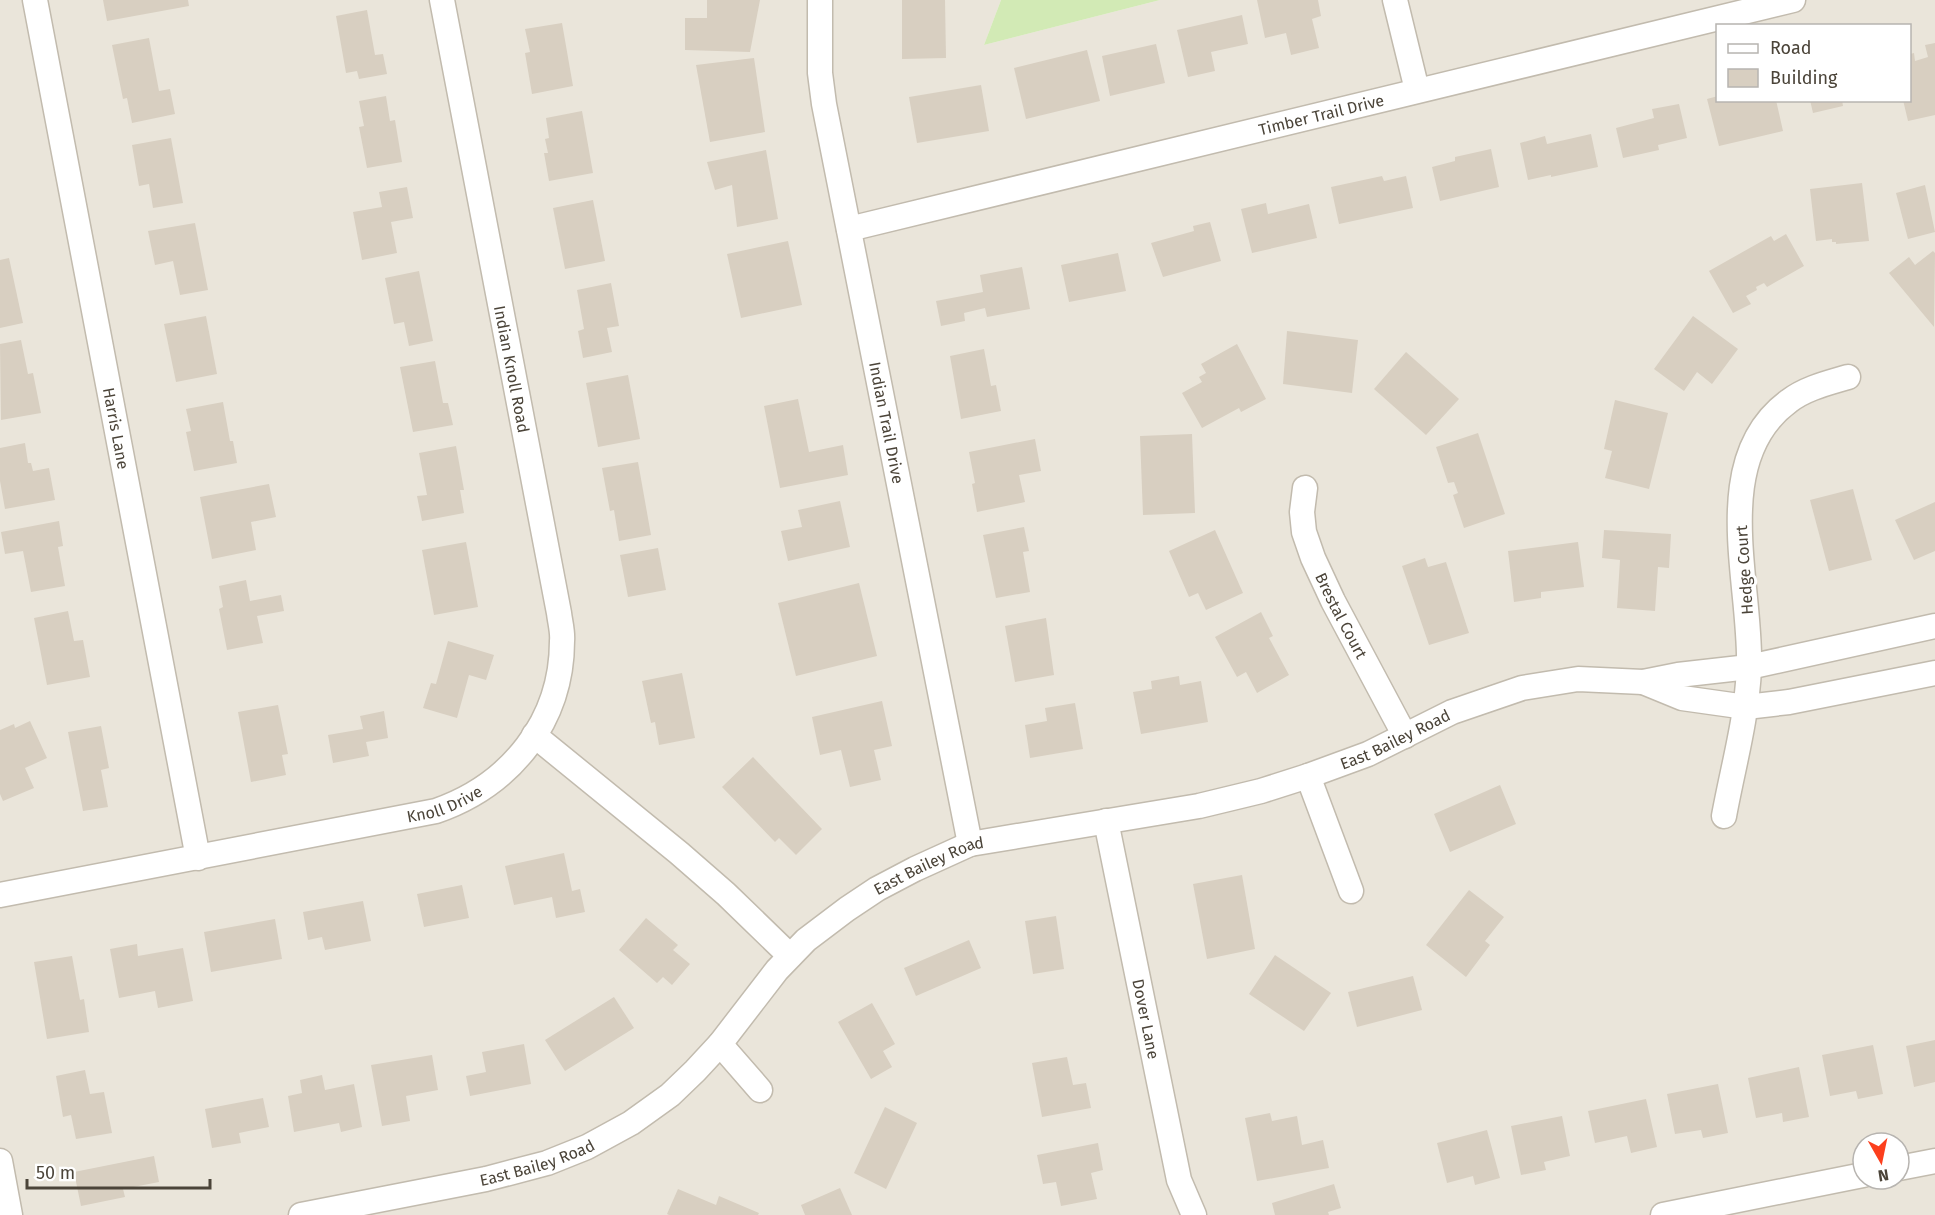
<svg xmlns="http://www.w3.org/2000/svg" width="1935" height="1215" font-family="'Fira Sans',sans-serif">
<rect width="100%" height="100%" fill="#f6f3ec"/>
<!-- residential -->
<path fill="#eae5da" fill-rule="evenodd" d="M0 0H1001L984 45 1160 0H1935V1215H0ZM1718 26H1910V100H1718ZM1863 1143H1899V1179H1863Z"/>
<!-- green -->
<path fill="#d2eab5" d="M1001 0H1160L984 45Z"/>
<!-- building -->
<g fill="#d8cfc1">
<path d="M103 0H188L189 6 107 21Z"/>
<path d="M707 0H760L750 52 685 50V18H707Z"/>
<path d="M902 0H945L946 58 902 59Z"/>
<path d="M1257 0H1318L1321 16 1312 19 1319 48 1291 55 1286 33 1265 38Z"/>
<path d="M367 10 375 55 383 54 387 74 359 79 357 71 346 73 336 16Z"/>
<path d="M1242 15 1248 44 1211 52 1215 71 1188 77 1177 30Z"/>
<path d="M562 23 573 86 532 94 525 53 530 52 525 29Z"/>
<path d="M149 38 159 91 170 89 175 114 132 123 127 98 123 99 112 45Z"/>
<path d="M1935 43V115L1908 121 1903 100H1910V54L1914 53 1915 61 1928 57 1925 45Z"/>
<path d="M1156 44 1165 83 1110 96 1102 56Z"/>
<path d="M1087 50 1100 101 1026 119 1014 68Z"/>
<path d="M754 58 765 132 710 142 696 65Z"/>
<path d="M981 85 989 131 917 143 909 97Z"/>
<path d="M386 96 390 121 395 120 402 162 367 168 359 127 364 126 359 101Z"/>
<path d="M1718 96V100H1776L1783 131 1719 146 1707 99Z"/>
<path d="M1810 100H1842L1843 106 1813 113Z"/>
<path d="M1679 104 1687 138 1658 145 1659 150 1623 158 1616 128 1654 118 1652 109Z"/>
<path d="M582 111 593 173 549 181 544 153H548L545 139 549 138 546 118Z"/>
<path d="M1591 134 1598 167 1551 177V175L1528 180 1520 143 1545 136 1547 144Z"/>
<path d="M171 138 183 203 153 208 149 184 139 186 132 145Z"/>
<path d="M1491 149 1499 187 1440 201 1432 167 1455 161V157Z"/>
<path d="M766 150 778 219 737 227 732 185 715 190 707 162Z"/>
<path d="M1382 176 1384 181 1406 176 1413 208 1339 224 1331 187Z"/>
<path d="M1862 183 1869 241 1836 244V242H1832V239L1816 241 1810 189Z"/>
<path d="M1925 185 1935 232 1908 239 1896 193Z"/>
<path d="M407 187 413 218 391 222 397 253 362 260 353 212 382 207 379 192Z"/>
<path d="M593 200 605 261 565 269 553 208Z"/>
<path d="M1266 203 1268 214 1309 204 1317 238 1252 253 1241 209Z"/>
<path d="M1210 222 1221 261 1163 277 1151 243 1194 231 1193 226Z"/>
<path d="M195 223 208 290 180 295 173 261 155 265 148 231Z"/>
<path d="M1786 234 1804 266 1767 287 1764 283 1756 287 1757 290 1746 296 1751 304 1733 313 1709 271 1771 236 1774 241Z"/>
<path d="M788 241 802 305 741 318 727 254Z"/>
<path d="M1933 251 1935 253 1934 327 1889 273 1909 257 1915 265Z"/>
<path d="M1118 253 1126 291 1069 302 1061 265Z"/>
<path d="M9 258 23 323 0 328V260Z"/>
<path d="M1022 267 1030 309 987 317 985 308 964 313 965 321 941 326 936 301 983 292 980 275Z"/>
<path d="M419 271 433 341 409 346 404 322 394 324 385 278Z"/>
<path d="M611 283 619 326 607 328 612 352 583 358 578 331 584 329 577 290Z"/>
<path d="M206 316 217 374 176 382 164 324Z"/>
<path d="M1693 316 1738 349 1712 384 1697 372 1684 391 1654 369Z"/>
<path d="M1287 331 1358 340 1352 393 1283 384Z"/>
<path d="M21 340 28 374 33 373 41 413 1 420 0 344Z"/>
<path d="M1237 344 1266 399 1241 412 1239 408 1202 428 1182 393 1202 382 1199 377 1206 373 1201 364Z"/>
<path d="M984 349 991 386 996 385 1001 411 961 419 950 356Z"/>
<path d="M1406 352 1459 399 1426 435 1374 389Z"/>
<path d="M435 361 443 403H448L453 425 413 432 400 367Z"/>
<path d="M628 375 640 439 598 447 586 383Z"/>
<path d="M798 399 809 452 843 445 848 475 780 488 764 406Z"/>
<path d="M1615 400 1668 413 1649 489 1605 478 1612 451 1604 449Z"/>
<path d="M223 402 230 441H233L237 463 194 471 186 432 191 431 186 409Z"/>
<path d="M1478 433 1505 514 1464 528 1453 495 1458 493 1454 482 1448 483 1436 447Z"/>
<path d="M1192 434 1195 513 1143 515 1140 436Z"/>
<path d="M1035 439 1041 471 1019 475 1025 502 977 512 972 484 975 483 969 452Z"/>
<path d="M25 443 28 463H31L33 471 49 468 55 500 5 509 0 481V448Z"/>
<path d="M456 446 464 490H460L464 513 422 521 417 496 427 495 419 453Z"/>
<path d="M638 462 651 535 619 541 614 510 610 511 602 468Z"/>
<path d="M269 484 276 517 251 522 256 550 212 559 200 497Z"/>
<path d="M1853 489 1872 560 1829 571 1810 500Z"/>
<path d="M840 501 850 547 788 561 781 531 802 527 798 510Z"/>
<path d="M1935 502V551L1914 560 1895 520Z"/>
<path d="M59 521 63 546 58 547 65 586 31 592 23 551 5 554 1 532Z"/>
<path d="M1024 527 1029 551 1023 552 1030 592 996 598 983 535Z"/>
<path d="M1215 530 1243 593 1206 610 1198 593 1189 597 1169 551Z"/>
<path d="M1604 530 1671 534 1669 568 1658 567 1655 611 1617 608 1620 560 1602 558Z"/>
<path d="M466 542 478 607 434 615 422 550Z"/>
<path d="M1578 542 1584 587 1541 592V598L1514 602 1508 551Z"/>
<path d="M658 548 666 590 628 597 620 555Z"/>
<path d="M1425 558 1428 567 1446 562 1469 633 1429 645 1402 566Z"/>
<path d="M246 580 250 601 281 595 284 611 257 616 263 643 227 650 219 609 223 607 219 586Z"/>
<path d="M859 583 877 656 796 676 778 603Z"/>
<path d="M68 611 74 641 83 640 90 677 47 685 34 618Z"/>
<path d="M1261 612 1273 636 1269 638 1289 675 1257 693 1246 672 1237 677 1215 637Z"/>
<path d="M1046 618 1054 675 1015 682 1005 626Z"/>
<path d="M448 641 494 655 486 680 469 675 457 718 423 708 431 683 436 684Z"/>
<path d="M682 673 695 738 659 745 655 722 651 723 642 681Z"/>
<path d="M1179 676 1180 685 1201 681 1208 722 1141 734 1133 692 1152 689 1151 681Z"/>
<path d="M882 701 892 746 874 750 881 780 850 787 841 750 820 755 812 717Z"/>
<path d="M1075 703 1083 749 1030 758 1025 725 1047 721 1045 708Z"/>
<path d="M278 705 288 754 282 755 286 775 251 782 238 712Z"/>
<path d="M384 711 388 738 366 742 369 756 333 763 328 735 363 729 360 716Z"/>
<path d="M30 721 47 758 25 768 34 788 3 801 0 794V730L14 724 15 728Z"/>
<path d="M101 726 109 768 101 770 108 807 83 811 68 732Z"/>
<path d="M753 757 822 829 796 855 779 838 775 842 722 787Z"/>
<path d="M1500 785 1516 824 1450 852 1434 814Z"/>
<path d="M564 853 572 891 580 889 585 912 556 918 552 897 514 905 505 866Z"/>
<path d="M1242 875 1255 949 1207 959 1193 884Z"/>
<path d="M462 885 469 918 424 927 417 894Z"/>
<path d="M1469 890 1504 917 1485 941 1490 945 1466 977 1426 945Z"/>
<path d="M363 901 371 941 325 950 322 937 308 940 303 912Z"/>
<path d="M1056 916 1064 969 1033 974 1025 921Z"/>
<path d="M646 918 678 945 673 950 690 964 672 985 663 977 657 983 619 950Z"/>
<path d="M275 919 282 959 211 972 204 932Z"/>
<path d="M969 940 981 968 916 996 904 968Z"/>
<path d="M137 944 138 956 183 948 193 1001 158 1008 155 991 119 998 110 949Z"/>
<path d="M1275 955 1331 993 1304 1031 1249 994Z"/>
<path d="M72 956 80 1000 84 999 89 1032 47 1039 34 962Z"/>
<path d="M1413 976 1422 1010 1357 1027 1348 992Z"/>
<path d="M614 997 634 1028 565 1071 545 1040Z"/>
<path d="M872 1003 895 1044 883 1051 892 1067 871 1079 838 1022Z"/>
<path d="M1935 1040V1082L1914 1087 1906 1046Z"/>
<path d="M524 1044 531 1084 470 1096 466 1076 486 1072 482 1052Z"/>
<path d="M1873 1045 1883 1094 1858 1099 1856 1091 1830 1096 1822 1055Z"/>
<path d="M432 1055 438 1090 406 1096 410 1121 382 1126 371 1065Z"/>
<path d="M1067 1057 1073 1085 1086 1083 1091 1108 1042 1117 1032 1063Z"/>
<path d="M1799 1067 1809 1117 1783 1122 1782 1113 1756 1118 1748 1078Z"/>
<path d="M85 1070 90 1094 104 1092 112 1133 76 1139 71 1115 63 1117 56 1076Z"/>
<path d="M322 1075 325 1090 354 1084 362 1127 341 1132 339 1123 294 1132 288 1096 302 1093 300 1080Z"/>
<path d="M1718 1084 1728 1133 1703 1138 1701 1130 1675 1134 1667 1094Z"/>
<path d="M263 1098 269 1127 239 1133 241 1143 212 1148 205 1109Z"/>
<path d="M1646 1099 1657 1147 1631 1153 1627 1136 1595 1143 1588 1111Z"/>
<path d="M885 1107 917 1123 886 1189 854 1173Z"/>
<path d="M1270 1113 1272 1121 1297 1116 1302 1145 1323 1140 1329 1168 1257 1181 1245 1118Z"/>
<path d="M1562 1116 1570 1156 1544 1162 1546 1170 1521 1175 1511 1126Z"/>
<path d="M1487 1130 1500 1178 1475 1185 1473 1176 1447 1183 1437 1143Z"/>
<path d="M1098 1143 1103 1170 1091 1173 1097 1199 1061 1206 1056 1182 1043 1184 1037 1155Z"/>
<path d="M154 1156 159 1182 123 1189 125 1197 81 1206 74 1172Z"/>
<path d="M1334 1184 1341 1208 1328 1212 1329 1215H1275L1272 1203Z"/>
<path d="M840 1188 852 1215H805L801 1205Z"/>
<path d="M678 1189 716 1205 719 1196 759 1213 758 1215H669L667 1214Z"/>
</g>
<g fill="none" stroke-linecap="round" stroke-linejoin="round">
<defs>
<g id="street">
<path id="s1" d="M35 0 198 858"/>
<path id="s2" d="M820 0V73L824 104 970 844"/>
<path d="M1395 0 1417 90"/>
<path id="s3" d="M849 229 1793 0"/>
<path id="s4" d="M1305 488 1302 512 1304 532 1313 558 1333 601 1405 736"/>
<path d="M1643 682 1682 698 1746 707 1789 702 1935 673"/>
<path d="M534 735 679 853 726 894 790 956"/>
<path d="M1308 776 1351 891"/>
<path d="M1724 816C1733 767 1747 718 1749 668 1752 584 1708 460 1789 401 1806 388 1828 383 1848 377"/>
<path id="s5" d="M1106 821 1179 1180 1194 1215"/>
<path id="s6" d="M0 895 436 811C511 785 562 721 562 641 563 632 560 622 559 613L442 0"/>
<path d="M720 1044 760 1090"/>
<path d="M0 1161 10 1215"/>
<path d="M1899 1168 1935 1161"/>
<path id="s7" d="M301 1215 486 1179 547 1163 587 1147 631 1123 670 1095 695 1071 720 1044 777 970 806 940 847 909 877 889 915 869 970 844 1199 806 1261 791 1308 776 1368 754 1452 712 1522 688 1578 679 1643 682 1678 675 1749 667 1935 626"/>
<path d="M1663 1215 1863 1175"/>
</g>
</defs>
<!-- street casing -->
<use href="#street" stroke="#c2bbae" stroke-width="27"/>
<!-- street -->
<use href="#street" stroke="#fff" stroke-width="24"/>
</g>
<g text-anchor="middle" stroke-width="6" stroke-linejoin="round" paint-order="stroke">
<!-- street labels -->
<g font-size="16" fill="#4b4439" stroke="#fff">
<text dy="6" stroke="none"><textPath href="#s3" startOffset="486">Timber Trail Drive</textPath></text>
<text transform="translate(512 369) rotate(79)" y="6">Indian Knoll Road</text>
<text dy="6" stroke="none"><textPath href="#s2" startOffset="429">Indian Trail Drive</textPath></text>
<text dy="6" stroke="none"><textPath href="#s1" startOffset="436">Harris Lane</textPath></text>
<text transform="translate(1744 570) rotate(-94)" y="6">Hedge Court</text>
<text dy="6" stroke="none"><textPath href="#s4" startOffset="136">Brestal Court</textPath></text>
<text dy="6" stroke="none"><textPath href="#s7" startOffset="1230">East Bailey Road</textPath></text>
<text dy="6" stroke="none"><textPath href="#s6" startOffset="454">Knoll Drive</textPath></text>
<text dy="6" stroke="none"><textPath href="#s7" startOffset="744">East Bailey Road</textPath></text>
<text dy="6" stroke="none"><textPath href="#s5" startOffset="202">Dover Lane</textPath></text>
<text dy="6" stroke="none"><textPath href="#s7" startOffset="242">East Bailey Road</textPath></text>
</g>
</g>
<!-- legend -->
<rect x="1716" y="24" width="195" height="78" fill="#ffffff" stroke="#b7b4b0" stroke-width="1.5"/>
<rect x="1728" y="44" width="30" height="9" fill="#ffffff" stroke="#b7b4b0" stroke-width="1.5"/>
<text x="1770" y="54" font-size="18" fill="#4b4439">Road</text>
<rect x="1728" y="69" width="30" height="18" fill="#d8cfc1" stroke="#b7b4b0" stroke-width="1.5"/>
<text x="1770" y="84" font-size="18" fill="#4b4439">Building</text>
<!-- north arrow -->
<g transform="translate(1881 1161) rotate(171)"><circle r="28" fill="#ffffff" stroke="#b7b4b0" stroke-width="1.5"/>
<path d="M0-4.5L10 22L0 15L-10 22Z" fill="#fc3f1d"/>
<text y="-9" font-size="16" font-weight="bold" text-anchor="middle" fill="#4b4439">N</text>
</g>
<!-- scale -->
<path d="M27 1179v9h183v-9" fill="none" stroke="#4b4439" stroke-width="3"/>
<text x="36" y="1179" font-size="18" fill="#4b4439" stroke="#ffffff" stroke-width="4.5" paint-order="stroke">50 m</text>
</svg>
